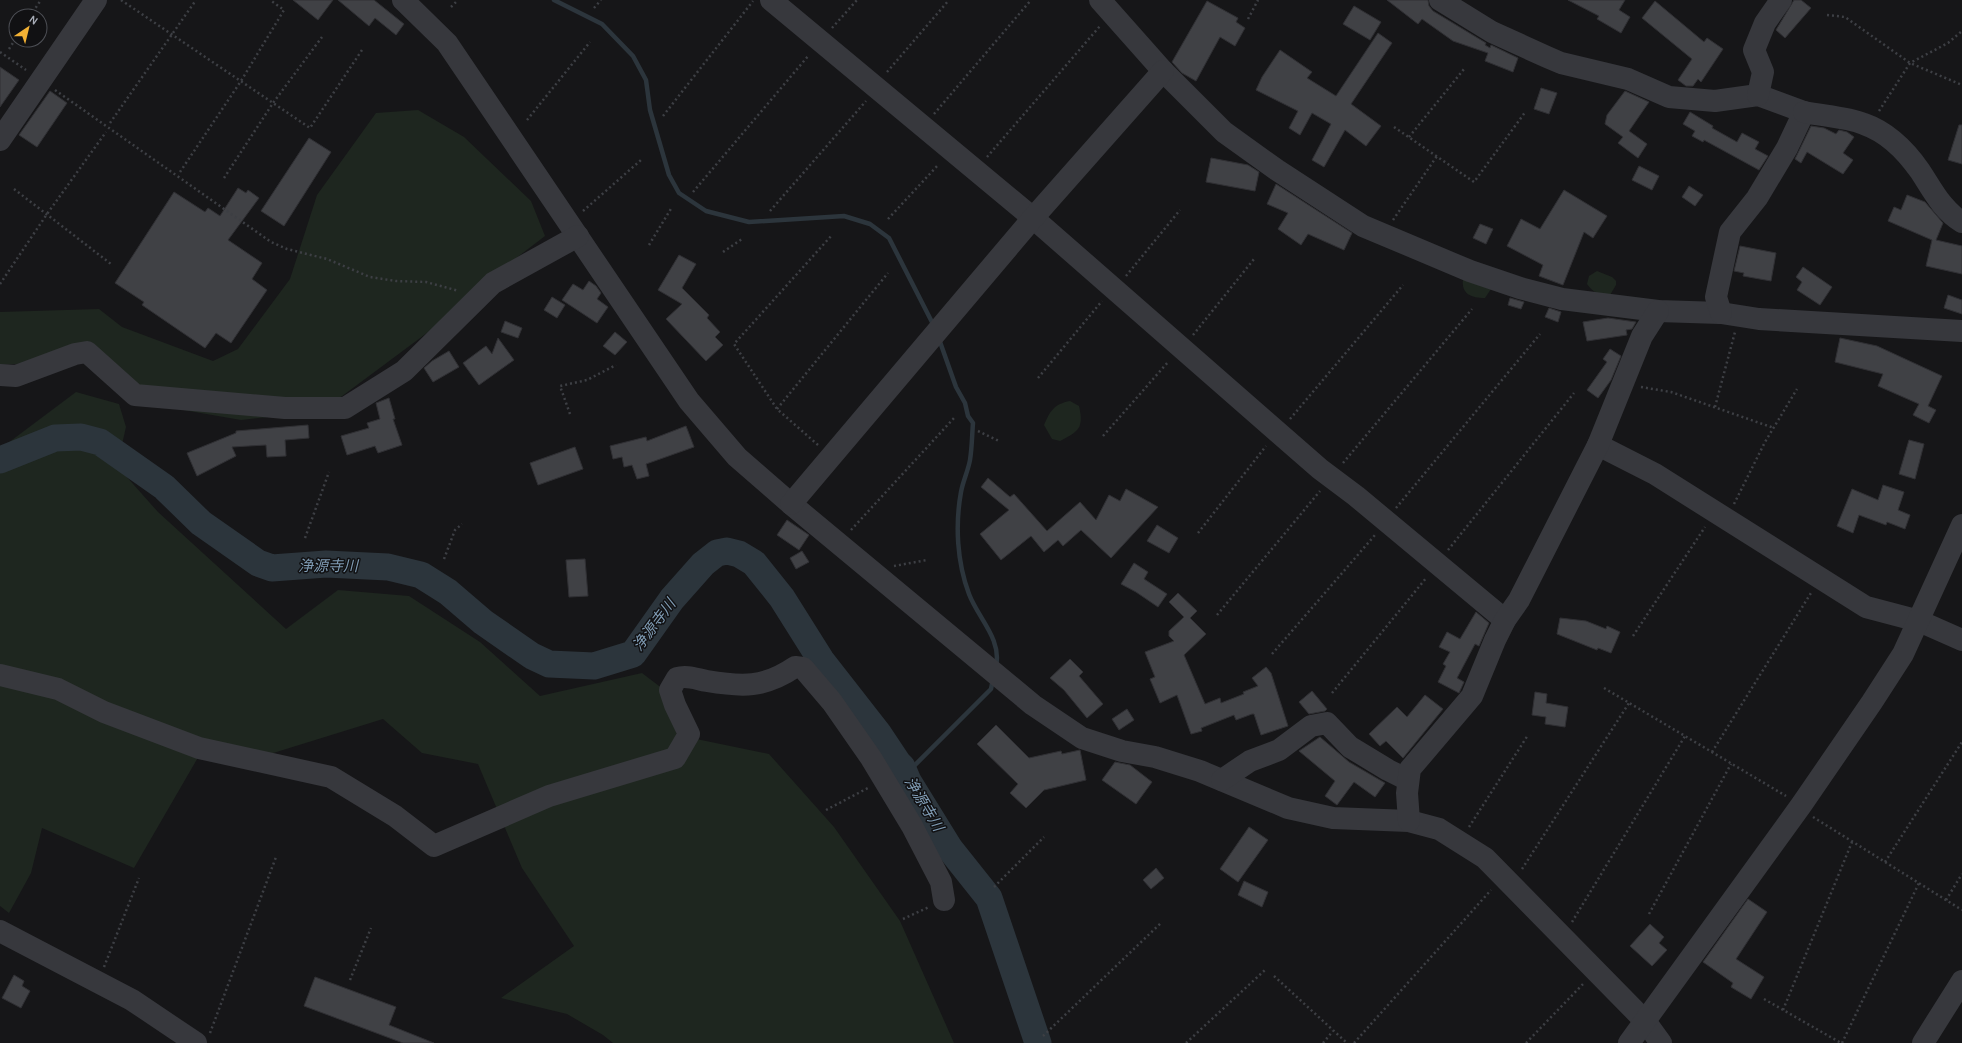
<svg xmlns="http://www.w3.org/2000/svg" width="1962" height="1043" font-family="Karla,'Noto Sans JP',sans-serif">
<rect width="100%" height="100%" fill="#161618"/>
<!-- green -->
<g fill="#1e261f">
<path d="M418 110 464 137 531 201 545 236 498 272 447 318 322 411 241 420 166 407 97 359 0 365V312L99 309 122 327 213 361 238 349 290 279 317 195 376 113Z"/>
<path d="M1597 271 1612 277 1616 281V285L1610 295C1600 295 1593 293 1587 284L1589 276Z"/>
<path d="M1463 279 1491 289 1485 298C1471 298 1461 294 1463 279Z"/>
<path d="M76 392 119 404 126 427 117 466 158 512 286 629 338 590 409 596 480 642 540 696 642 673 663 689 677 735 769 754 834 827 900 921 954 1043H613L603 1035 567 1014 501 998 574 946 522 868 478 764 422 753 383 719 270 754H200L134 868 42 828 31 873 9 913 0 906V449Z"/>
<path d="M1070 401 1079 406C1084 428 1079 431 1060 441L1052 439 1044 425C1050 411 1054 404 1070 401Z"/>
</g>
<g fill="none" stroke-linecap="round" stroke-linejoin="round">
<!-- stream -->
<g stroke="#2c353c" stroke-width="4.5">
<path d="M554 0 602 24 633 56 646 80 650 110 669 175 679 193 706 211 749 222 844 216 870 224 889 238 934 326"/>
<path d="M939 339 956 387 965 403 968 416 973 423C972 435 972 448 970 460 968 471 963 481 961 492 955 525 957 562 969 594 978 618 1002 639 996 666"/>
<path d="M906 774 991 689 993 679"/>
</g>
<!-- river -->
<path stroke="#2c353c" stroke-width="27" d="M0 460 55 438 81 437 100 442 164 487 201 523 258 563 272 568 326 564 388 567 421 575 448 592 483 622 532 656 549 664 594 666 633 654 672 599 703 564 717 553 727 551 739 554 754 563 782 598 821 660 878 733 898 763 902 767 908 781 950 849 989 898 1038 1043"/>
</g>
<!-- building -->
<g fill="#404145" stroke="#303034">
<path d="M293 0H333L318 20Z"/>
<path d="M338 0H374L404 24 396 35 375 18 369 26Z"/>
<path d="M1387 0H1428L1429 6 1433 11 1486 43 1485 45 1490 48 1491 45 1518 58 1513 72 1485 61 1488 53 1453 41 1422 19 1418 24Z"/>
<path d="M1568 0H1625L1619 10 1630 17 1621 33 1597 19 1599 16Z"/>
<path d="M1794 0H1801L1811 8 1785 38 1776 30Z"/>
<path d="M1207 1 1238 18 1236 22 1245 28 1235 46 1220 37 1196 81 1182 73 1172 62Z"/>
<path d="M1655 1 1704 42 1707 38 1723 49 1701 82 1698 79 1693 86H1686L1678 80 1692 59 1642 18Z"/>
<path d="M1354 6 1381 22 1370 40 1343 24Z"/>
<path d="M1378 33 1392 43 1351 104 1381 126 1366 146 1345 130 1324 167 1312 160 1331 124 1312 113 1300 135 1289 128 1298 111 1256 90 1262 77 1280 50 1312 72 1307 78 1336 96Z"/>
<path d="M0 67 19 80 0 107Z"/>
<path d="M1541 88 1557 93 1549 114 1534 109Z"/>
<path d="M50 91 67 103 37 147 19 135Z"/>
<path d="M1625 91 1649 102 1629 131 1647 144 1638 158 1618 143 1623 137 1605 124 1607 115Z"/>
<path d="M1690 112 1713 126 1712 128 1737 142 1742 133 1759 142 1755 149 1768 156 1759 170 1704 140 1703 142 1692 136 1695 131 1683 124Z"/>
<path d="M1959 125H1962V164L1948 160Z"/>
<path d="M1811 126 1824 128 1836 134 1839 130 1847 132 1854 137 1843 153 1853 160 1843 174 1807 152 1801 163 1795 159Z"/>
<path d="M309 138 331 152 284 226 261 211Z"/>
<path d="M1211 158 1248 165 1259 172 1255 191 1206 182Z"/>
<path d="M1639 166 1659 176 1652 190 1632 180Z"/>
<path d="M1276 184 1352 233 1344 250 1308 234 1301 245 1278 229 1288 213 1267 204Z"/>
<path d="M1689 186 1703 195 1695 206 1682 197Z"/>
<path d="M238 188 246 193 248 190 259 198 228 240 262 263 252 279 267 290 231 343 216 333 205 348 142 305 144 302 115 283 174 192 205 212 208 208 220 216Z"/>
<path d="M1564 190 1607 216 1593 238 1584 232 1563 285 1539 276 1543 265 1507 246 1521 219 1540 229Z"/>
<path d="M1907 195 1925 202 1943 223 1936 240 1962 246V274L1926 266 1932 240 1888 221 1894 207 1901 210Z"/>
<path d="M1480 224 1493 229 1486 244 1473 238Z"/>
<path d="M1740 246 1776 253 1771 281 1743 276 1744 273 1734 271Z"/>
<path d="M679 255 696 264 682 288 709 315 707 318 720 332 715 337 723 345 706 361 666 319 682 304 658 290Z"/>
<path d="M1803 267 1832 287 1820 305 1797 290 1802 282 1796 277Z"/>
<path d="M589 281 596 286 601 293 597 299 608 307 597 323 562 300 573 284 583 290Z"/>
<path d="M1948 295 1962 300V314L1944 308Z"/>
<path d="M552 297 565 305 557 318 544 310Z"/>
<path d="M1510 298 1524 302 1521 309 1508 305Z"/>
<path d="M1549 308 1561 312 1558 322 1545 317Z"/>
<path d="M1608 318 1636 322 1632 329 1626 330 1627 335 1587 341 1583 322Z"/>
<path d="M505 321 522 328 518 338 501 332Z"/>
<path d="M615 332 627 342 615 355 603 346Z"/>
<path d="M498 338 514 360 479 385 463 363 486 346 492 354Z"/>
<path d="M1840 338 1877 346 1942 376 1928 406 1936 410 1929 423 1913 415 1919 404 1878 386 1883 374 1835 362Z"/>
<path d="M1610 349 1621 356 1611 380 1598 398 1587 390 1607 362 1603 359Z"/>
<path d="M449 351 459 367 433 382 424 368 432 361Z"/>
<path d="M389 398 395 419H393L402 445 378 453 375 446 347 455 341 436 369 428 367 423 380 419 376 403Z"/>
<path d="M308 425 309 438 285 440 286 456 267 457 266 445 232 447 236 456 197 476 187 453 236 433V431Z"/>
<path d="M686 426 694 447 646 464 649 476 637 479 632 465 624 467 622 457 613 459 610 446 646 437 647 441Z"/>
<path d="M1909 440 1924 444 1915 479 1899 474Z"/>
<path d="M575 447 583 469 538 485 530 463Z"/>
<path d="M988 478 1010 497 1014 494 1047 531 1080 502 1096 520 1109 495 1120 501 1126 489 1158 507 1111 558 1081 530 1063 546 1058 540 1044 552 1031 536 1001 560 980 534 1009 510 981 487Z"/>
<path d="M1883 485 1904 492 1898 510 1910 515 1905 529 1887 522 1886 525 1859 515 1853 533 1837 526 1852 489 1878 500Z"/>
<path d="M787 520 809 535 799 550 777 535Z"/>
<path d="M1157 525 1178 538 1169 553 1147 541Z"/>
<path d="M802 551 809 562 796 569 790 558Z"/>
<path d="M585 559 588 596 569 597 566 560Z"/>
<path d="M1134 563 1148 572 1144 579 1167 594 1158 607 1136 592 1121 584Z"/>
<path d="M1178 593 1197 611 1190 618 1206 634 1184 655 1205 704 1220 698 1221 703 1244 694 1243 692 1258 686 1252 678 1266 667 1271 673 1288 726 1261 735 1254 714H1252L1236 720 1234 715 1201 728 1202 731 1191 734 1177 695 1160 703 1150 679 1155 677 1145 652 1174 641 1169 636V631L1184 617 1169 602Z"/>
<path d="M1476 612 1489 623 1479 646 1475 644 1457 678 1464 682 1459 693 1438 682 1446 666 1443 664 1450 652 1439 647 1447 632 1460 639Z"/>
<path d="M1560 618 1586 621 1606 629 1607 626 1620 632 1611 653 1598 648 1597 650 1557 634Z"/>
<path d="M1070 659 1083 672 1079 676 1103 704 1087 718 1064 690 1050 678Z"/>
<path d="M1312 691 1327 709 1325 711 1309 714 1299 702Z"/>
<path d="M1535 692 1547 694 1546 703 1568 707 1565 727 1545 724 1546 717 1532 715Z"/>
<path d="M1425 695 1443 709 1403 758 1386 741 1380 746 1369 734 1397 707 1407 717Z"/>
<path d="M1127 709 1134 720 1119 730 1112 719Z"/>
<path d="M996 725 1029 758 1061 751 1062 754 1080 750 1086 780 1044 790 1026 808 1010 793 1018 784 977 744Z"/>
<path d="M1320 737 1349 762 1385 783 1375 797 1354 782 1337 805 1325 796 1335 781 1299 751Z"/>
<path d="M1115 762 1130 765 1152 782 1136 804 1102 780Z"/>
<path d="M1249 827 1268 840 1238 882 1220 869Z"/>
<path d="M1156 868 1164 878 1151 889 1143 880Z"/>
<path d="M1244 881 1268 892 1262 907 1238 895Z"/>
<path d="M1748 899 1767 912 1736 959 1764 977 1751 999 1731 987 1733 983 1703 962Z"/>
<path d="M1650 924 1664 937 1659 943 1667 950 1652 966 1630 946Z"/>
<path d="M14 975 24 981 22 986 30 991 21 1008 2 998Z"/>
<path d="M315 977 396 1007 389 1025 434 1043H403L304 1006Z"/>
</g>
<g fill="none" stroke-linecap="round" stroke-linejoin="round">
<!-- path -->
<g stroke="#3d3f44" stroke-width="2.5" stroke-dasharray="2 3" stroke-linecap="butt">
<path d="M121 0 310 128 362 50"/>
<path d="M451 7 458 0"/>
<path d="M594 8 601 0"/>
<path d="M1827 15 1845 17 1910 63 1962 85"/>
<path d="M30 16 41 0"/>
<path d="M1248 19 1258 0"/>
<path d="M832 28 857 0"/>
<path d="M9 49 16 38"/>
<path d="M0 52 26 70"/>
<path d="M887 72 949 0"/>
<path d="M55 90 271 242 287 249 327 259 370 277 396 281 426 282 459 291"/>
<path d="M1879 111 1910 63 1948 43 1962 31"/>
<path d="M934 114 1031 0"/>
<path d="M663 116 753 1"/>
<path d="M527 120 590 42"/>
<path d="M110 123 196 0"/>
<path d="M1394 127 1474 182 1526 111"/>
<path d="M1409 137 1464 69"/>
<path d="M987 157 1100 26"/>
<path d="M180 172 241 81 284 10 270 0"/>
<path d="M224 178 273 103 322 37"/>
<path d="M14 189 111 264"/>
<path d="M693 192 809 55"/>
<path d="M583 211 641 160"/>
<path d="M770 211 866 101"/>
<path d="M888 219 939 164"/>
<path d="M1393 220 1437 156"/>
<path d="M649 245 672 207"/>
<path d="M723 252 742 239"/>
<path d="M1126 276 1180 210"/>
<path d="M0 284 47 214 106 132"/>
<path d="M1193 335 1254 259"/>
<path d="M1038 378 1102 301"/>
<path d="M1641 387 1671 392 1774 428"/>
<path d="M1715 407 1735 332"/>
<path d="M777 409 888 273"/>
<path d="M570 414 560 386 587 380 616 365"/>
<path d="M1290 419 1403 285"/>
<path d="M978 431 999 441"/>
<path d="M1103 436 1169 361"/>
<path d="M818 445 777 409 734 344 832 235"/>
<path d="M1343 463 1472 309"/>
<path d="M1734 504 1765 442 1797 389"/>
<path d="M1396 508 1540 334"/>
<path d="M851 530 954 418"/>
<path d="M1198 533 1266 446"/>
<path d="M305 538 329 472"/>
<path d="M1448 550 1574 393"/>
<path d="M444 559 455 530 462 524"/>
<path d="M894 566 927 560"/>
<path d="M1217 615 1320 491"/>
<path d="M1633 636 1705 527"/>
<path d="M1272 654 1375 535"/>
<path d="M1604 688 1786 796"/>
<path d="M1332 693 1427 577"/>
<path d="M1712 752 1811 593"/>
<path d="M826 810 868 788"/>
<path d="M1813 817 1962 910"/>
<path d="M1469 827 1528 735"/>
<path d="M1885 862 1962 742"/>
<path d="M1522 869 1629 703"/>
<path d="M994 887 1044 837"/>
<path d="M1946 900 1962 874"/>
<path d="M1649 914 1731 764"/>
<path d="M903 919 929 907"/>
<path d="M1572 922 1685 736"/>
<path d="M104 967 139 878"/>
<path d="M1274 976 1347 1043"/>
<path d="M350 980 371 928"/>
<path d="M1764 999 1841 1043"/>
<path d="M1783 1010 1852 842"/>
<path d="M210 1033 276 857"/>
<path d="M1043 1036 1162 922"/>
<path d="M1186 1043 1265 970"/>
<path d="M1323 1043 1333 1031"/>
<path d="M1354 1043 1491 890"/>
<path d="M1526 1043 1584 983"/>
<path d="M1842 1043 1919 883"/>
</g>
<!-- minor -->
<g stroke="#37383d" stroke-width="22">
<path d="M403 0 447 43 689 401 737 457 791 504 1033 705 1082 738 1122 751 1155 757 1200 771 1288 808 1333 818 1409 821 1439 829 1485 858 1645 1021 1661 1043"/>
<path d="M771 0 1033 218 1320 469 1356 496 1505 620"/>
<path d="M1100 0 1163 71 1224 132 1277 170 1363 226 1470 271 1520 288 1562 299 1658 311 1721 313 1759 319 1962 331"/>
<path d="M1440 0 1492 32 1547 57 1561 63 1628 79 1669 97 1715 101 1758 95 1804 112 1787 148 1757 198 1730 232 1716 297 1721 313"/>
<path d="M1758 95 1763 72 1754 50 1765 23 1781 0"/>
<path d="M1804 112C1823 116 1846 117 1864 124 1887 132 1906 151 1920 171 1932 189 1942 210 1962 222"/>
<path d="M0 140 96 0"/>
<path d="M0 375 16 376 75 354 87 352 135 395 285 408H345L404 371 493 283 578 236"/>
<path d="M1598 445 1655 474 1866 607 1919 621 1962 640"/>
<path d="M791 504 1033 218 1163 71"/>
<path d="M0 675 58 689 104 712 199 748 331 777 395 816 434 846 549 796 675 758 689 734 675 705 670 690 677 678C687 675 696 679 707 681 742 687 764 688 795 667L803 668 832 702 871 758 912 826 941 882 944 900"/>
<path d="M1222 780 1250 761 1279 750 1311 726 1327 723 1350 747 1388 770 1408 780"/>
<path d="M1409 821 1407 793 1410 769 1472 696 1495 640 1505 620 1519 600 1598 445 1642 336 1658 311"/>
<path d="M0 931 132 1000 196 1043"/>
<path d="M1629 1043 1802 804 1872 702 1903 654 1962 525"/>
<path d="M1923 1043 1962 981"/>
</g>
</g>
<g text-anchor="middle" stroke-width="3" stroke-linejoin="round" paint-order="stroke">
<!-- water labels -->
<g font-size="15" font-style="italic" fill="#7f9bb3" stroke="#111113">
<text x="328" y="571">浄源寺川</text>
<text transform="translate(654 625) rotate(-53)" y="5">浄源寺川</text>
<text transform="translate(924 804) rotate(59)" y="5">浄源寺川</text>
</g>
</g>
<!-- north arrow -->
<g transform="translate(28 28) rotate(35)"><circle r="19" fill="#111113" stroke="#4d4f55"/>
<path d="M0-3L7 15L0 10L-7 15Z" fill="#f2b134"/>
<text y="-6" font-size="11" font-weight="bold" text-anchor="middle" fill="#a8adb8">N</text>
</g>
</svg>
